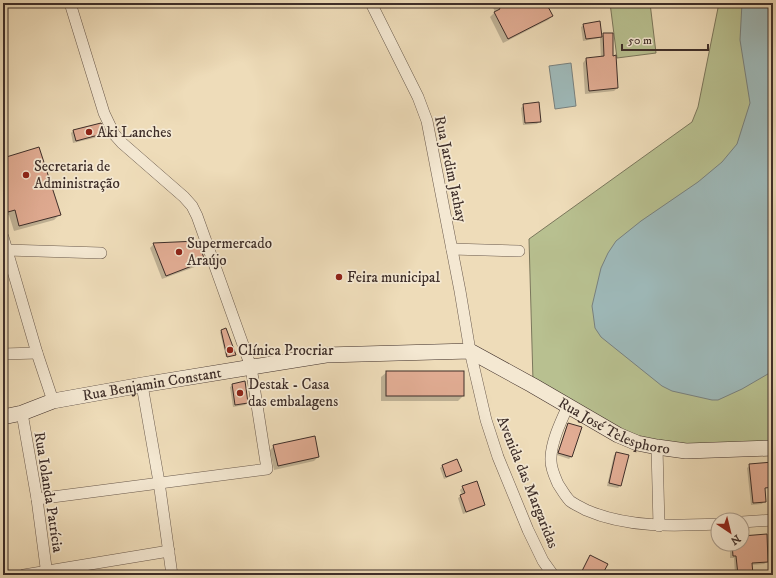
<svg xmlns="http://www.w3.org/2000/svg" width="776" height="578" font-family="'IM FELL DW Pica',serif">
<rect width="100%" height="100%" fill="#eedcb9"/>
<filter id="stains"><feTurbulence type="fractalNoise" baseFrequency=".005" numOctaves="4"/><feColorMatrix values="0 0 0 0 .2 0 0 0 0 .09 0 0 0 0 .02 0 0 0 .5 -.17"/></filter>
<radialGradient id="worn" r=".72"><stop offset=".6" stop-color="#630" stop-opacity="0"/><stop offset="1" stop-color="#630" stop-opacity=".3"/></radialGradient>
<!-- green -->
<g fill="#b8c090" stroke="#7b775c">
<path d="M610 3H650L656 53 617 58Z"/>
<path d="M719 3H773V444L683 448 623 434 533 381 529 239 692 122 698 107Z"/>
</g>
<!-- water -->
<g fill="#9eb9b9" stroke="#78817f">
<path d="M742 3H773V371L742 389 718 400H712L672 391 662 386 601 337 595 328 593 313 592 306 601 268 608 253 616 241 641 221 698 182 722 162 737 144 750 103 740 40Z"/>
<path d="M571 63 576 106 555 109 549 66Z"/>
</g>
<!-- shadow -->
<g fill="#0003">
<path d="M491 3H545L552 16 548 20 503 43 490 17 495 12Z"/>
<path d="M584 25 601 37 604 34 612 57 617 88 614 91 585 94 583 63 586 59 601 58 600 38 583 41 581 27Z"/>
<path d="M524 105 540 121 537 124 523 125 521 108Z"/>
<path d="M100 124 105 133 102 136 73 143 71 133 73 131Z"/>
<path d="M3 159 60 214 54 220 14 231 9 215 3 217Z"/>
<path d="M154 244 204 261 200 265 162 279 150 248Z"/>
<path d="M226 329 235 355 226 357 220 332Z"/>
<path d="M387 372 463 396 458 401H381V377Z"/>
<path d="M233 385 247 403 245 405 233 407 230 387Z"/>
<path d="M568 424 571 457 569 459 557 455 566 427Z"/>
<path d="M274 446 318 457 314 461 274 470 270 450Z"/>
<path d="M617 453 620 486 618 488 607 486 614 455Z"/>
<path d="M773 463V484H763L764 501 762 504 751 505 747 468 750 465Z"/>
<path d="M443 465 461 471 458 473 444 479 440 468Z"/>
<path d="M463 487 484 505 482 507 463 514 458 498 462 495 460 490Z"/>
<path d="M766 535 767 562 764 564 751 565 752 575H735L734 558H730V544H742V536Z"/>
</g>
<!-- building -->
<g fill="#e1ac93" stroke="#3e2e29">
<path d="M497 3H546L553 16 508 39 494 12 500 9Z"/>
<path d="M600 21 602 37 586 39 583 24Z"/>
<path d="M603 33H613V56L616 55 618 88 589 91 586 58 604 56Z"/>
<path d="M539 102 541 122 525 123 523 104Z"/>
<path d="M101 123 106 133 76 141 73 130Z"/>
<path d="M39 147 61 215 19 226 15 210 8 212 3 193V158Z"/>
<path d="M198 241 205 261 166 276 153 243Z"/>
<path d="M226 328 236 355 227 357 221 330Z"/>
<rect x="386" y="371" width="78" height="25"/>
<path d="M245 381 248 403 235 405 232 384Z"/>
<path d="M568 423 582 427 572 457 558 453Z"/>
<path d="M315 436 319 457 278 466 273 445Z"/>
<path d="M616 452 629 455 621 486 609 483Z"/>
<path d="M457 459 462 471 446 477 442 465Z"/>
<path d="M773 462V487L765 488 766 502 753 503 749 464Z"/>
<path d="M477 481 485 505 466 512 460 495 465 493 462 486Z"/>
<path d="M767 534 768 562 752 563 753 575H738L736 556H733L732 544H742V536Z"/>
<path d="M590 555 608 564 602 575H580Z"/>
</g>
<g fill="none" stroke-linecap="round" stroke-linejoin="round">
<defs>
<g id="street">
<path d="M371 3 418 97 427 121 460 291 470 351 486 420 498 457 528 530 543 561 553 575"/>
<path d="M3 237 37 353 53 401"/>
<path d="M452 249 519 251"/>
<path d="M7 250 101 253"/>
<path d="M3 354 37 353"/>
<path d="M142 385 159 482 172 575"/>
<path d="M568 406C561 421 550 444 551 461 551 469 555 477 558 484 562 490 565 496 570 501 575 505 581 507 586 510 627 528 674 526 718 524"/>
<path d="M22 413 37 499 47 575"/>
<path d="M657 447 659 526"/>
<path d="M37 499 267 469 251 367 197 216 192 206 184 197 122 143 114 134 104 113 70 3"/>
<path d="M742 522 773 520"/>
<path d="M24 575 169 551"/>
</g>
<g id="secondary">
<path id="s1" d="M3 417 22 413 53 401 142 385 326 355 470 351 532 385 618 435 637 443 657 447 686 451 773 448"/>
</g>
</defs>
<!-- street casing -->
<use href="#street" stroke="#6a5a4d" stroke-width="12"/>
<!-- secondary casing -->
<use href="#secondary" stroke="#3e2e29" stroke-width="16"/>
<!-- street -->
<use href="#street" stroke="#f4e8d2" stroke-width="11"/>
<!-- secondary -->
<use href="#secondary" stroke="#f4e8d2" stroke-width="15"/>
</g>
<!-- markers -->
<g fill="#8f2418" stroke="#f4e8d2" stroke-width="1.5">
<circle cx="89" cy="132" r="4"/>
<circle cx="26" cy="175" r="4"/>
<circle cx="179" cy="252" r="4"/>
<circle cx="339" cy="277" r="4"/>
<circle cx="230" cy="350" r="4"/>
<circle cx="240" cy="393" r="4"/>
</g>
<g text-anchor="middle" stroke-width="3.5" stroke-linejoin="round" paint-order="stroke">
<!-- poi labels -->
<g font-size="15" fill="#3e2e29" stroke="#f4e8d2" text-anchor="start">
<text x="97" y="137">Aki Lanches</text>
<text x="34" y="171">Secretaria de<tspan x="34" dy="17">Administração</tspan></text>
<text x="187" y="248">Supermercado<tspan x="187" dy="17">Araújo</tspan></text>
<text x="347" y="282">Feira municipal</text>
<text x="238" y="355">Clínica Procriar</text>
<text x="248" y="389">Destak - Casa<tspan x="248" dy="17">das embalagens</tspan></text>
</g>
<!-- street labels -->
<g font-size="15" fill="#3e2e29" stroke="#f4e8d2">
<text transform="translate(451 169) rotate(78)" y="5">Rua Jardim Jathay</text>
<text dy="5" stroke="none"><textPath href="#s1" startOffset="153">Rua Benjamin Constant</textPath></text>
<text dy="5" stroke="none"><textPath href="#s1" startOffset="637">Rua José Telesphoro</textPath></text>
<text transform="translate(528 482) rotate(68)" y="5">Avenida das Margaridas</text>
<text transform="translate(49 492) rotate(81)" y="5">Rua Iolanda Patrícia</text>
</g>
</g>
<!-- margin -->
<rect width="776" height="578" fill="none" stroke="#eedcb9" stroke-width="16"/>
<rect x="4" y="4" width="768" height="570" fill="none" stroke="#3e2e29" stroke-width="2"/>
<rect x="8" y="8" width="760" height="562" fill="none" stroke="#3e2e29"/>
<!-- north arrow -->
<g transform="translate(730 532) rotate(145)"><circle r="19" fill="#f4e8d2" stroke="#ab9e8e"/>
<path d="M0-3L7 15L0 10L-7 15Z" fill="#8f2418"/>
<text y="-6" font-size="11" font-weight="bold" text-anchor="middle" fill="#3e2e29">N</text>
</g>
<!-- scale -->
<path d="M622 44v6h86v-6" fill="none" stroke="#3e2e29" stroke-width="2"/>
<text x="628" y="44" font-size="12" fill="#3e2e29" stroke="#f4e8d2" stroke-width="3" paint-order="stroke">50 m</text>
<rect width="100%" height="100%" filter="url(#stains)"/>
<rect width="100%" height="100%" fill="url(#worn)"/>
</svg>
